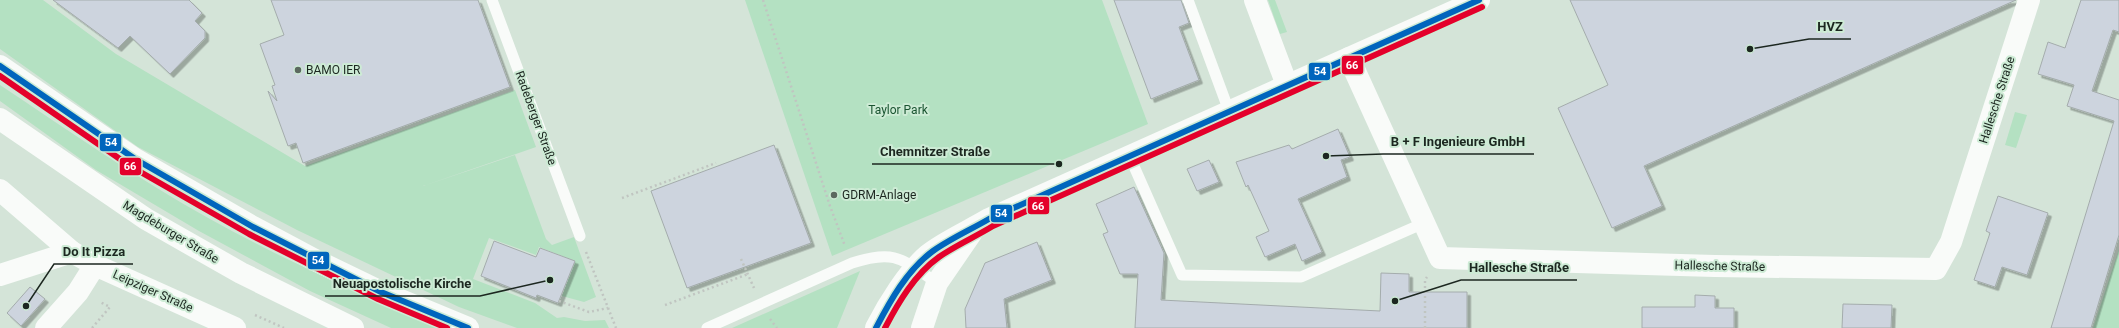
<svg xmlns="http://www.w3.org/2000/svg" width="2119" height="328" font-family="Roboto,sans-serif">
<defs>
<filter id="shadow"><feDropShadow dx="3.5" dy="3.5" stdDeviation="0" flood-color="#0004"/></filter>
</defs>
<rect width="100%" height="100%" fill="#d4e4d8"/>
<!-- green -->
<g fill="#b4e1c2">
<path d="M0 0H43L116 54 305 166 515 90 536 147 423 186 515 155 546 239 552 245 574 237 596 297 584 302 562 296 575 261 539 247 536 255 489 238 473 279 535 303 557 318 564 317 585 321 605 320 609 328H517L459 307 297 230 138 147 0 49Z"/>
<path d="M745 0H1102L1148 124 832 256Z"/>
<path d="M1268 0H1275L1287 32 1280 34Z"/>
<path d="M0 85C69 131 138 179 210 219 283 260 360 293 437 328H391L310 291 199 231 96 170 0 101Z"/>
<path d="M2015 112 2027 115 2016 148 2005 145Z"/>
<path d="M2119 249V328H2093Z"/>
<path d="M860 271 837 328H732Z"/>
</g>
<!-- building -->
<g fill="#cdd4de" stroke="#a4acac" filter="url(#shadow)">
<path d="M53 0H189L202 13 195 21 205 31V38L170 74 130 36 118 48Z"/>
<path d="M271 0H478L510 87 303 163 296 143 288 146 268 91 277 101 272 86 275 85 260 44 284 35Z"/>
<path d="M1114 0H1181L1189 23 1179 27 1199 80 1151 99Z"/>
<path d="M1570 0H2016L1644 166 1662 206 1612 228 1558 108 1608 85Z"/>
<path d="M2081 0H2119V32L2113 30 2092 91 2119 100V235L2091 328H2051L2114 121 2067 106 2074 85 2038 74 2048 42 2065 48Z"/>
<path d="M1338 129 1350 157 1341 160 1347 177 1298 199 1322 252 1302 261 1295 244 1265 257 1256 237 1269 231 1248 185 1246 187 1236 162 1289 145 1292 149Z"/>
<path d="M774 145 811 243 687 288 651 191Z"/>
<path d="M1209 160 1219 182 1197 191 1187 169Z"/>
<path d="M1134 187 1164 253 1161 300 1380 311 1381 273 1409 274V292H1467V328H1135L1138 274H1120L1103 234 1108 232 1096 204Z"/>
<path d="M1998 196 2048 213 2027 275 2002 267 1995 287 1974 280 1990 233 1986 231Z"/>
<path d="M494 241 536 257 540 248 575 261 558 303 537 295 536 298 481 276Z"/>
<path d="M1037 242 1052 280 1004 299 1007 328H966L965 309 985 263Z"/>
<path d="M30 287 45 299 21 326 7 313Z"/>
<path d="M1695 295 1715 296V308H1734V328H1642V307H1695Z"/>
<path d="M1843 304 1892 305 1891 328H1842Z"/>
</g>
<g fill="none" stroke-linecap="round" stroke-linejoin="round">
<!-- path -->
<g stroke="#c0c5c1" stroke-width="2.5" stroke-dasharray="2 3" stroke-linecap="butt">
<path d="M763 0 830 206 845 246"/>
<path d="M622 198 716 163"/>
<path d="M586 252 616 328"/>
<path d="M741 259 754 288"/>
<path d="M559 301 589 312 608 308"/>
<path d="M665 305 748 274"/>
<path d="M255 315 284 328"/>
<path d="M770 319 777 328"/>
<path d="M92 328 110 307 100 302"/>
<path d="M1425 328V280L1427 277"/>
</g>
<!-- lane -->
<g stroke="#f9fbf9" stroke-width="11">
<path d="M492 0 580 236"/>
<path d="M1188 0 1229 111"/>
<path d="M1129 155 1182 275 1301 277 1424 223"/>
<path d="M707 328 852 263C895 249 902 259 937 283"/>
</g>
<!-- street -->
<g stroke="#f9fbf9" stroke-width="22">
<path d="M1255 0 1287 85"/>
<path d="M1349 58 1440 258 1715 266 1936 269 1951 242 2029 0"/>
<path d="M0 190 72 252 95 265 235 328"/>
<path d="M0 275 72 252"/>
<path d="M46 328 78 292 95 265"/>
<path d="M876 328C888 304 908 272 928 255 942 243 971 230 989 219L1479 0"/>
<path d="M922 328 937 283 972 232"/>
</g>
<!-- secondary -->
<g stroke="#f9fbf9" stroke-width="22">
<path d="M0 66 135 159 253 227 313 259 381 292 468 328"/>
<path d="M0 119 146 219 241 273 353 328"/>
</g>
<defs>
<g id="bus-1">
<path d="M0 66 135 159 253 227 381 292 468 328"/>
<path d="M876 328C890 301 907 270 933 251 950 239 970 230 989 219L1479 0"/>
</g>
<g id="bus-2">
<path d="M0 76 130 166 249 234 378 299 447 328"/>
<path d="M885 328C898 303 915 274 939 257 956 245 975 237 993 226L1482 7"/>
</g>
</defs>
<!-- bus-1 casing -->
<use href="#bus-1" stroke="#cdebd5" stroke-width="9"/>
<!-- bus-2 casing -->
<use href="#bus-2" stroke="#cdebd5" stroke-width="9"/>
<!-- bus-1 -->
<use href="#bus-1" stroke="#0065bd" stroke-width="6"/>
<!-- bus-2 -->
<use href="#bus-2" stroke="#e4002b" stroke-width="6"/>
</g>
<!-- markers -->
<g fill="#5c6960" stroke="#cdebd5" stroke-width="1.5">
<circle cx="298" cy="70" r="4"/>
<circle cx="834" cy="195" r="4"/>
</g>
<g text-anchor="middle" stroke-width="4" stroke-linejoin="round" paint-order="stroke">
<!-- poi labels -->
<g font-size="12" fill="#1c2720" stroke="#cdebd5" text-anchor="start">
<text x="306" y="74">BAMO IER</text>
<text x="842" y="199">GDRM-Anlage</text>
</g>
<!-- street labels -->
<g font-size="12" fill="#1c2720" stroke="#cdebd5">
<text transform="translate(1997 100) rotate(-72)" y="4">Hallesche Straße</text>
<text transform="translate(536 118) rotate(70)" y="4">Radeberger Straße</text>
<text transform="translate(171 232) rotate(31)" y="4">Magdeburger Straße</text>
<text transform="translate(1720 266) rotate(1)" y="4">Hallesche Straße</text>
<text transform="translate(153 291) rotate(24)" y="4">Leipziger Straße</text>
</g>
<!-- park labels -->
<g font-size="12" fill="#1a5431" stroke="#cdebd5">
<text x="898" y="114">Taylor Park</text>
</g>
</g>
<!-- callouts -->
<path fill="none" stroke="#1c2720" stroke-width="1.5" d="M1750 49L1809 39H1851M1326 156L1383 154H1534M1059 164L998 164H872M26 306L54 264H133M1395 301L1461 280H1577M550 280L480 296H325"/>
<g fill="#1c2720" stroke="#cdebd5" stroke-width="1.5">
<circle cx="1750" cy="49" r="4"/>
<circle cx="1326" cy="156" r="4"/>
<circle cx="1059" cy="164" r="4"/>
<circle cx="26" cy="306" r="4"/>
<circle cx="1395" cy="301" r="4"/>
<circle cx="550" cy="280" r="4"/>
</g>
<g font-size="13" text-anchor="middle" font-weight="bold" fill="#1c2720" stroke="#cdebd5" stroke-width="4" stroke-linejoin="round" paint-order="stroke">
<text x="1830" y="31">HVZ</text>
<text x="1458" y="146">B + F Ingenieure GmbH</text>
<text x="935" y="156">Chemnitzer Straße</text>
<text x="94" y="256">Do It Pizza</text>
<text x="1519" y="272">Hallesche Straße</text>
<text x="402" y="288">Neuapostolische Kirche</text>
</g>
<g stroke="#cdebd5" stroke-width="1.5">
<rect x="1341" y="55" width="23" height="20" rx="4" fill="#e4002b"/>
<rect x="1308" y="62" width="23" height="19" rx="4" fill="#0065bd"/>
<rect x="99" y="133" width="23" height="19" rx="4" fill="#0065bd"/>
<rect x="119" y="157" width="23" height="19" rx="4" fill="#e4002b"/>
<rect x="1027" y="196" width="23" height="19" rx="4" fill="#e4002b"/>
<rect x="990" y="204" width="23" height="19" rx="4" fill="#0065bd"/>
<rect x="307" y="251" width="23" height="19" rx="4" fill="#0065bd"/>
</g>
<g font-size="11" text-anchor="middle" font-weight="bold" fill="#fff">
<text x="1352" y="69">66</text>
<text x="1320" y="75">54</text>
<text x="111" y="146">54</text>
<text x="130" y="170">66</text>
<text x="1038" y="210">66</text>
<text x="1001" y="217">54</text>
<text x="318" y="264">54</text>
</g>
</svg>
